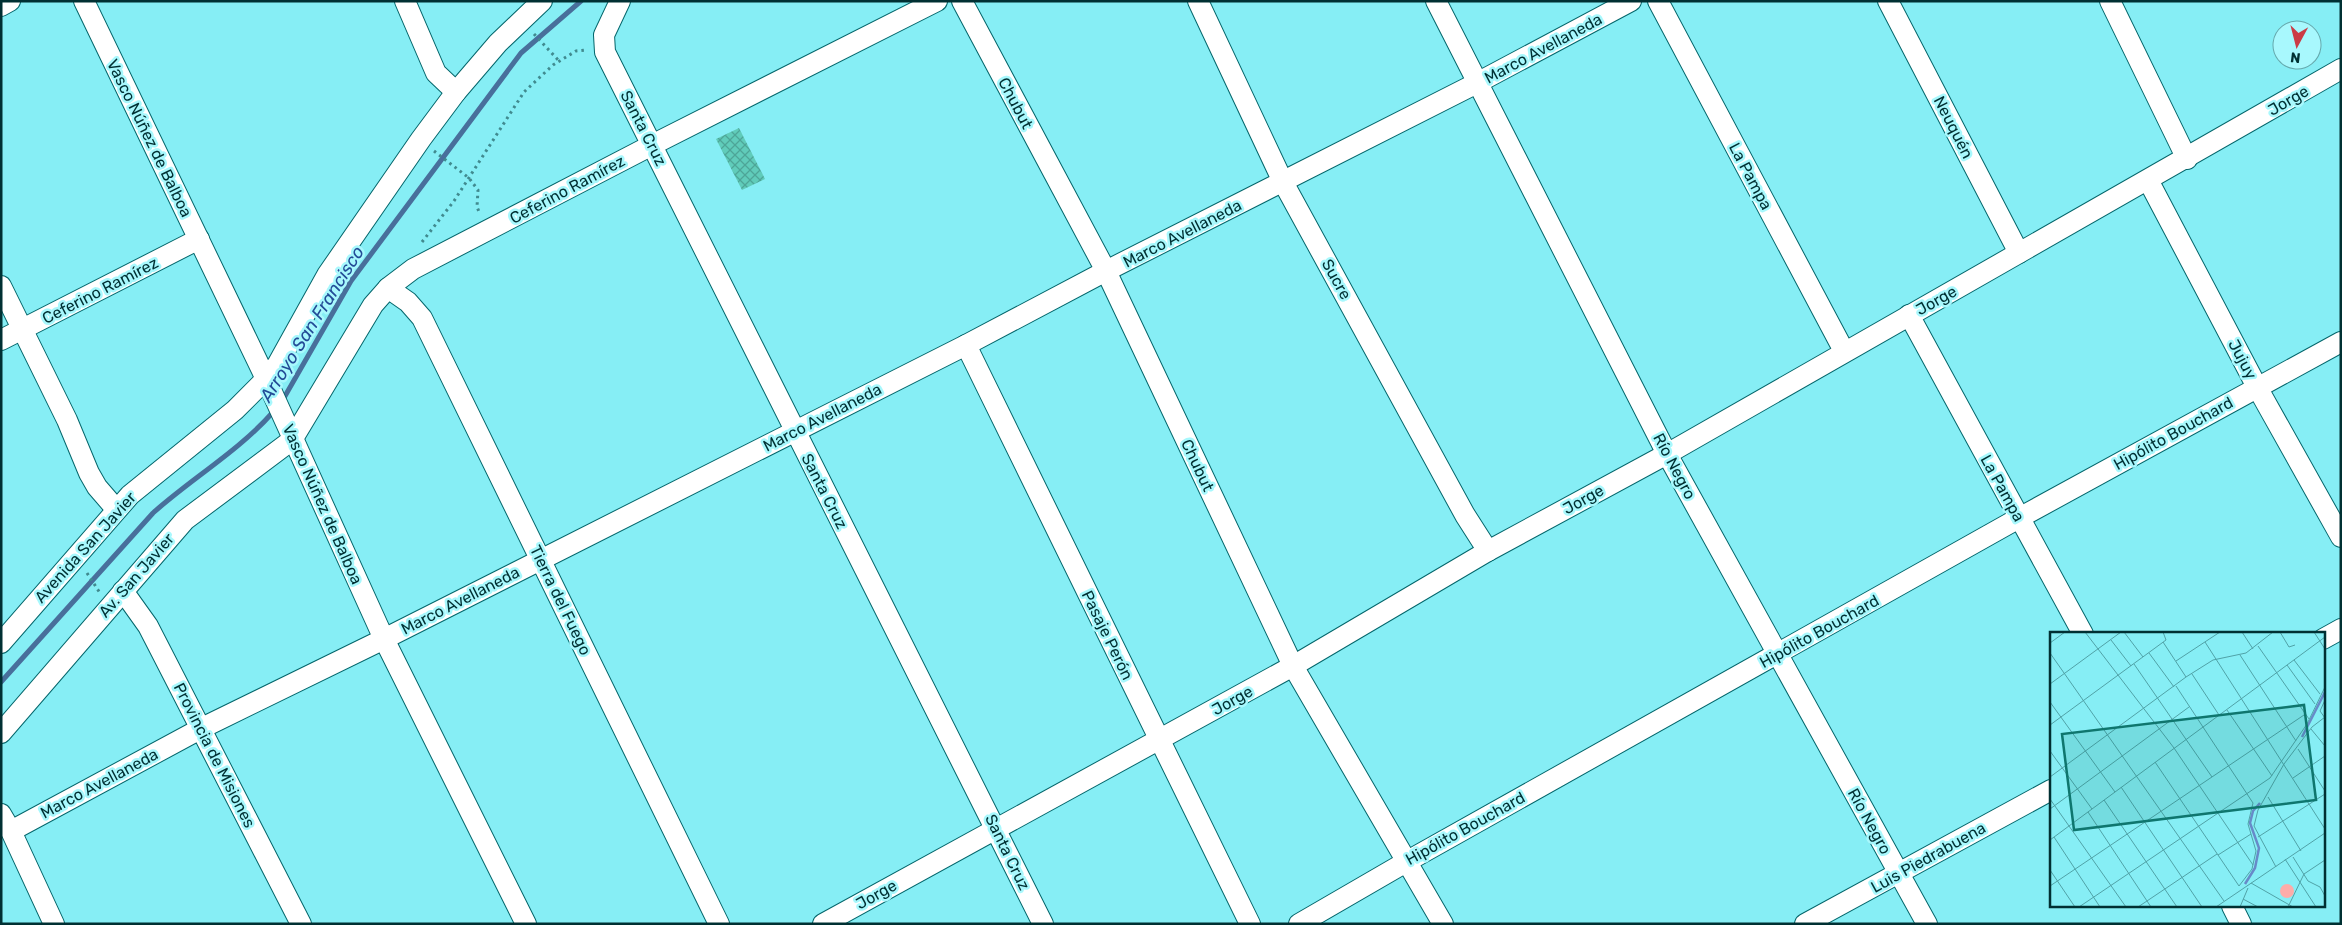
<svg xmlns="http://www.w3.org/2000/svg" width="2342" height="925" font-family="Rubik,sans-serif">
<defs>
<pattern id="building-cross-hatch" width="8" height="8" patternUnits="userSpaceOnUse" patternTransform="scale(1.25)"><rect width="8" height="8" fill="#60ccba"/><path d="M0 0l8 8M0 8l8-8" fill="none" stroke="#4da698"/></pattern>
</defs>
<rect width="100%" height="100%" fill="#86eef5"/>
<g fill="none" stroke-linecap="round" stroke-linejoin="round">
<!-- stream -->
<g stroke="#486f9b" stroke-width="5">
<path d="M281 403 351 281 521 53 581 1"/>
<path d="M1 682 153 513C192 478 239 451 274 411"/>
</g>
</g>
<!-- building -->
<path fill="url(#building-cross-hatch)" d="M739 128 765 179 742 190 716 139Z"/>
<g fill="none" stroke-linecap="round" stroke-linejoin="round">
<defs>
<g id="minor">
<path d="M84 1 266 379 384 639 526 924"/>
<path d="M405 1 436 73 456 92"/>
<path d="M620 1 604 35 605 52 1043 924"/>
<path d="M962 1 1106 271 1293 666 1443 924"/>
<path d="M1198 1 1283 182 1465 515 1488 551"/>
<path d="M1436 1 1667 454 1927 924"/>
<path d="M1658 1 1844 351"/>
<path d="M1888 1 2019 253"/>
<path d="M2110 1 2187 159"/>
<path d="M1 6 10 1"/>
<path d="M2148 180 2257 387 2341 537"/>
<path d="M1 286 67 420 89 473 97 487 116 509"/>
<path d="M388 288 408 302 422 318 719 924"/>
<path d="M1909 315 2083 634"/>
<path d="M1 340 199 239"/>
<path d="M966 345 1250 924"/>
<path d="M123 591 148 626 301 924"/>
<path d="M2323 639 2341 629"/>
<path d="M1 643 130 495 235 410 266 379 277 365 327 275 421 139 456 92 498 43 542 1"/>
<path d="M1 733 185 520 292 440 373 305 388 288 413 269 652 145 937 1"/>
<path d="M1 814 11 831 54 924"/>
<path d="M11 831 202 728 384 639 966 345 1106 271 1477 83 1631 1"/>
<path d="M2232 906 2241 924"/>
<path d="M823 924 1293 666 1488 551 1667 454 2341 69"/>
<path d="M1299 924 1406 862 2019 518 2341 342"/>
<path d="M1805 924 2051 790"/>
</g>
</defs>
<!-- minor casing -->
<use href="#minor" stroke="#04666b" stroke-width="22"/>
<!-- path -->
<g stroke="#408a8f" stroke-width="3" stroke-dasharray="2.5 4" stroke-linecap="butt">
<path d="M534 34 560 62"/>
<path d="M434 151 469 178 478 190 477 207 480 214"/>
<path d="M422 242 454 201 524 92 553 65 576 51 586 50"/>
<path d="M87 573 100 593"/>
</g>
<!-- minor -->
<use href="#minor" stroke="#fff" stroke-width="20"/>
</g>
<g text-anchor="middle" stroke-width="5" stroke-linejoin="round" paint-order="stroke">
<!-- street labels -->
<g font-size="16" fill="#003033" stroke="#a8f8fd">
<text transform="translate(1543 48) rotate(-28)" y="6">Marco Avellaneda</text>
<text transform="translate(2288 100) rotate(-30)" y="6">Jorge</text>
<text transform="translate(1016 103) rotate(62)" y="6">Chubut</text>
<text transform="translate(1954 127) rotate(63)" y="6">Neuquén</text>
<text transform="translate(644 128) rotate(63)" y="6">Santa Cruz</text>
<text transform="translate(150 138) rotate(64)" y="6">Vasco Núñez de Balboa</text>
<text transform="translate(1751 176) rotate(62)" y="6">La Pampa</text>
<text transform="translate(567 189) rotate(-28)" y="6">Ceferino Ramírez</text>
<text transform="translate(1182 233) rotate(-27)" y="6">Marco Avellaneda</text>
<text transform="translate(1337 279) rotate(61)" y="6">Sucre</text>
<text transform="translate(100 290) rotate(-27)" y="6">Ceferino Ramírez</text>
<text transform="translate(1936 300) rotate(-29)" y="6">Jorge</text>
<text transform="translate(2243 359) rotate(62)" y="6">Jujuy</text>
<text transform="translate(822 417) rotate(-27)" y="6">Marco Avellaneda</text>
<text transform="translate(2173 433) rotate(-29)" y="6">Hipólito Bouchard</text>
<text transform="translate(1198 465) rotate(65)" y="6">Chubut</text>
<text transform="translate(1675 466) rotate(62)" y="6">Río Negro</text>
<text transform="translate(2003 488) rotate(61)" y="6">La Pampa</text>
<text transform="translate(825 491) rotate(63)" y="6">Santa Cruz</text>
<text transform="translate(1583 499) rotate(-29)" y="6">Jorge</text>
<text transform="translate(323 504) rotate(66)" y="6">Vasco Núñez de Balboa</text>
<text transform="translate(85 547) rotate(-48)" y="6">Avenida San Javier</text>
<text transform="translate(136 575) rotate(-49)" y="6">Av. San Javier</text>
<text transform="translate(460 600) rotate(-27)" y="6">Marco Avellaneda</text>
<text transform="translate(561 600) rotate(64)" y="6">Tierra del Fuego</text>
<text transform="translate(1819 631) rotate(-29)" y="6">Hipólito Bouchard</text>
<text transform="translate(1108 635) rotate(64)" y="6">Pasaje Perón</text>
<text transform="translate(1232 700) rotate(-29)" y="6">Jorge</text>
<text transform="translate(215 755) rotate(63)" y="6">Provincia de Misiones</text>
<text transform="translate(99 783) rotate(-28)" y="6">Marco Avellaneda</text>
<text transform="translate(1870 821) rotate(61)" y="6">Río Negro</text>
<text transform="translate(1465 828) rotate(-29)" y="6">Hipólito Bouchard</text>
<text transform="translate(1008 852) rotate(64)" y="6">Santa Cruz</text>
<text transform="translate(1928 857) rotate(-29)" y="6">Luis Piedrabuena</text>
<text transform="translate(876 894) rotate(-29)" y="6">Jorge</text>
</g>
<!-- water labels -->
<g font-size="18" font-style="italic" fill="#234c97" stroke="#a8f8fd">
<text transform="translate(312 324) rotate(-58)" y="6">Arroyo San Francisco</text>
</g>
</g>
<!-- overview -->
<g transform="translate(2050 632)">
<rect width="275" height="275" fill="#86eef5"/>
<path d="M230 259a7 7 0 1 1 14 0a7 7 0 1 1-14 0Z" fill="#fdaca9"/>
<path fill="none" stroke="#678ac8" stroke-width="2.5" d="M252 105 275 60M195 252 205 236 209 216 200 191 203 179 210 171"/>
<path fill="none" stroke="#50a2a7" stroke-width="1" d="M35 0 124 116 203 233M74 0 93 25M192 0 203 17M230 0 239 15 245 13M264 0 275 17M61 8 81 34M113 10 136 45M155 10 275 197M0 11 15 0M208 14 259 87M0 21 174 269M99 21 124 55M190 23 246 109M244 28 270 62M126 29 170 0M84 32 162 145M237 33 265 72M142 42 169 83M0 52 71 0M126 54 203 171 198 192 206 219 202 237 189 254M0 70 65 160M177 78 222 144M275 86 270 79 275 68M0 93 116 8 113 0M261 97 275 114M248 117 275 159M0 119 42 177M105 130 189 254M0 145 136 45 163 28 196 21 223 0M243 146 275 124M71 155 152 275M218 165 251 219M0 167 76 275M54 168 127 275M0 177 139 75M38 180 101 275M4 205 50 275M208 205 275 162M0 208 275 5M168 223 201 202M243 225 258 249 270 255 275 264M235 227 266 275M226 235 204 194 208 178 234 132 262 95 275 85M0 238 25 275M201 251 243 275M0 254 254 83M193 267 208 275M29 275 220 146 257 92 275 55M88 275 167 222M166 275 275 201M190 275 198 256M238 275 254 242 275 228"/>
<path fill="#0f766e" fill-opacity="0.15" stroke="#0f766e" stroke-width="2.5" d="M254 73 266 168 24 198 12 102Z"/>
<rect width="275" height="275" fill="none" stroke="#003033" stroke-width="2.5"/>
</g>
<!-- border -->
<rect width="2342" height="925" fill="none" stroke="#003033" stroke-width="5"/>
<!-- north arrow -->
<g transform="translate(2297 45) rotate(187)"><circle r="24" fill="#a8f8fd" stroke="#65a8ac"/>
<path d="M0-4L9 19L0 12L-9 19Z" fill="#cb3b45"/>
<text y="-8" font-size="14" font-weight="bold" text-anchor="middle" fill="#003033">N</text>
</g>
</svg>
